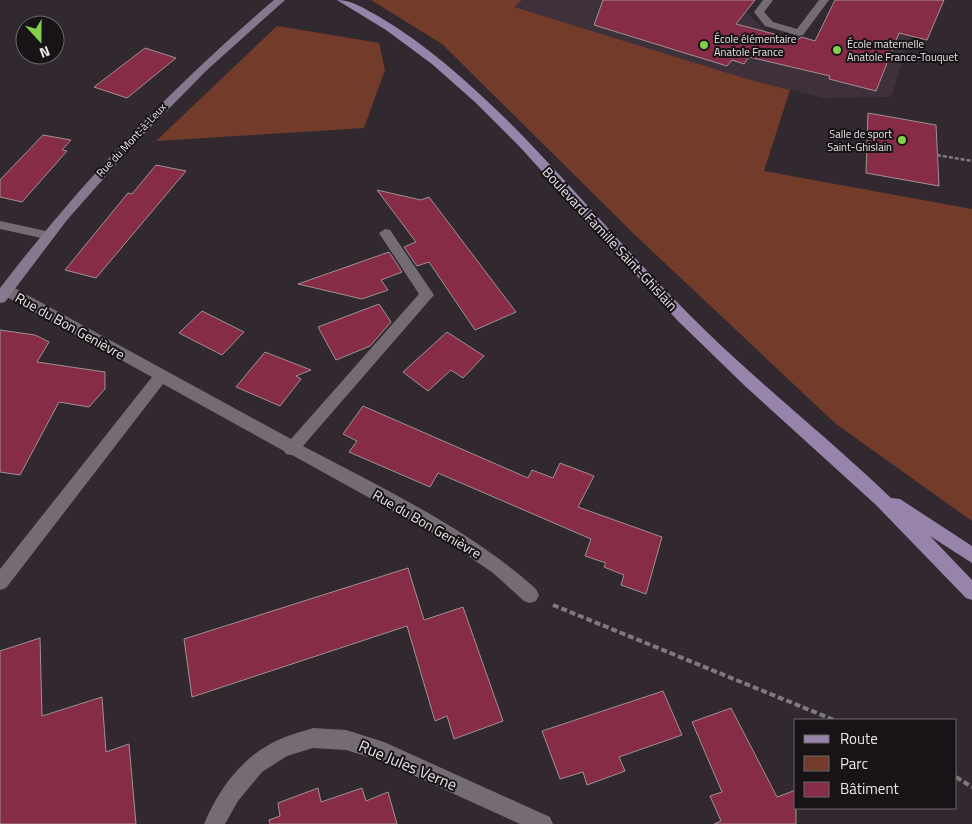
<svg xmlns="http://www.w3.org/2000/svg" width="972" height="824" font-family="'Titillium Web',sans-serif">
<rect width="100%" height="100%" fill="#31292f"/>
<!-- built -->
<path fill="#3e313b" d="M522 0H711L746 12 767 32 797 40 799 36 815 41 825 22 920 8 891 97 823 98 744 78 513 7Z"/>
<!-- green -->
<g fill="#733c2a">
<path d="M371 0H522L514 7 744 78 790 90 764 171 972 209V521L836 424 634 234 442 44Z"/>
<path d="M277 26 379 43 385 70 364 128 156 141Z"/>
</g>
<!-- building -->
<g fill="#872c46" stroke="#9e9193">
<path d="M603 0H755L736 24 797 40 802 37 815 41 835 0H944L927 40 899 33 876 91 829 79 830 76 749 57 744 64 732 60 727 66 594 25Z"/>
<path d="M145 48 176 58 127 98 94 87Z"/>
<path d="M868 113 936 125 939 186 866 173Z"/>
<path d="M43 135 71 140 62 150 67 151 22 202 0 197V180Z"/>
<path d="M156 165 186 171 96 278 65 270 128 193 132 194Z"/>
<path d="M377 190 421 200 429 197 516 312 475 330 429 262 417 266 404 247 416 242Z"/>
<path d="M389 252 402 272 381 280 388 290 362 299 298 284Z"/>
<path d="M379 304 391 322 370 346 336 360 318 327Z"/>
<path d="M202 311 244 332 222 355 179 333Z"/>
<path d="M0 330 35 335 49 342 37 362 105 372V389L89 407 59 402 20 475 0 472Z"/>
<path d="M447 332 484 356 463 378 451 370 428 391 403 372Z"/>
<path d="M265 352 311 370 296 376 301 379 280 406 236 387Z"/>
<path d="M363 406 528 478 532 470 553 478 560 463 594 476 578 507 662 537 646 594 621 585 624 575 604 567 606 563 585 556 591 539 438 473 430 487 349 452 357 441 343 434Z"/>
<path d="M408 568 424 620 463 607 503 721 454 739 447 716 435 721 407 626 192 697 184 639Z"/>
<path d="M40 638 42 716 102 697 106 752 129 744 136 824H0V651Z"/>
<path d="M663 691 682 735 619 757 625 771 587 785 583 772 560 779 542 731Z"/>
<path d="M731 708 777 797 796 790V824H714L721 821 710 796 722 792 692 722Z"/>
<path d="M318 788 321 802 362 788 366 801 388 792 397 824H270L269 820 280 816 278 803Z"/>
</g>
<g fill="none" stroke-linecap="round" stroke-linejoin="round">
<!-- path-far1 -->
<path stroke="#7f787d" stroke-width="2.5" stroke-dasharray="4 2" stroke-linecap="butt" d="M937 155 972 161"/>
<!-- path -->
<g stroke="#7f787d" stroke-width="4" stroke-dasharray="6 3" stroke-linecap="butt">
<path d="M553 605 834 720"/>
<path d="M956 777 972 787"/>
</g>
<!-- street -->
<g fill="#756c73" fill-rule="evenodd">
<path d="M763 0H773L764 12 773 22 797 29 819 0H829L803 35 799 36 765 26 754 12Z"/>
<path d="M0 221 46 231 52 235 46 239 0 229Z"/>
<path d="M385 229 390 230 434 295 303 446C384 489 468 528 536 589L539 595 536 601 530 603 524 601 493 573 442 538 292 455 286 454 284 451 163 384 6 588 0 590V569L152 377 1 294V286H11L291 439 419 294 379 233Z"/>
<path d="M313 728 346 730 384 742 550 817 553 824H520L382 761 346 750 313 748 287 756 262 772 238 801 225 824H204C218 790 242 757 276 741 288 735 301 732 313 728Z"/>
</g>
<!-- secondary -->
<path fill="#86788f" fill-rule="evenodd" d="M274 0H285L207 70 135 143 67 220 5 302 0 303V288C81 182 172 87 274 0Z"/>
<!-- primary -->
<path fill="#9784ab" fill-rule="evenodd" d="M337 0C353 0 364 9 378 16 426 44 468 82 507 120 576 189 638 266 709 334 768 391 832 441 891 498L900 499 972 546V563L930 536 972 580V600L966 598 876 505 745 386 677 320 519 146 476 103 432 64 386 30Z"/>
</g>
<!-- markers -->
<g fill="#86cf4b" stroke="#171316" stroke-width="2">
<circle cx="704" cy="45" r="5"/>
<circle cx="837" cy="50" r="5"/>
<circle cx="902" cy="140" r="5"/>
</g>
<g text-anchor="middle" stroke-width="4" stroke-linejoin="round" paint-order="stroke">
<!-- far-poi labels -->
<g font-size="11" fill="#eae5e9" stroke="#171316" text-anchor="start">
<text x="714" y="43">École élémentaire<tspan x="714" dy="13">Anatole France</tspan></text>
<text x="847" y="48">École maternelle<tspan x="847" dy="13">Anatole France-Touquet</tspan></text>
<text x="892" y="138" text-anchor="end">Salle de sport<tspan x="892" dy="13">Saint-Ghislain</tspan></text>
</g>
<!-- far-street labels -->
<g font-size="11" fill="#eae5e9" stroke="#171316">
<text transform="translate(131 140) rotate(-47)" y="4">Rue du Mont-à-Leux</text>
</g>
<!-- street labels -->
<g font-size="14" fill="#eae5e9" stroke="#171316">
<text transform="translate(610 239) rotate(47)" y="5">Boulevard Famille Saint-Ghislain</text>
<text transform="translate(70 326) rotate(29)" y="5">Rue du Bon Genièvre</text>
<text transform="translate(427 524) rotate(30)" y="5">Rue du Bon Genièvre</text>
</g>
<!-- near-street labels -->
<g font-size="16" fill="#eae5e9" stroke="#171316">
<text transform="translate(408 765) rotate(23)" y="6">Rue Jules Verne</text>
</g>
</g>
<!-- legend -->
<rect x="794" y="719" width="162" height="90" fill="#171316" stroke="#6b676a"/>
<rect x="804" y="735" width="25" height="8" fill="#9784ab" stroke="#6b676a"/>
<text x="840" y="744" font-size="15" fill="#eae5e9">Route</text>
<rect x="804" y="756" width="25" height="15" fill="#733c2a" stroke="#6b676a"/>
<text x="840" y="769" font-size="15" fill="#eae5e9">Parc</text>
<rect x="804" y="782" width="25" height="15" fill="#872c46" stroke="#6b676a"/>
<text x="840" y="794" font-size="15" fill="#eae5e9">Bâtiment</text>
<!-- north arrow -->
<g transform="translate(40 40) rotate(159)"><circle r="24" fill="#171316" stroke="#6b676a"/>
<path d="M0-4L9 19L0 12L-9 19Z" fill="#86cf4b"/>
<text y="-8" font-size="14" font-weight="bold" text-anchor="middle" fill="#eae5e9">N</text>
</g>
</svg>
